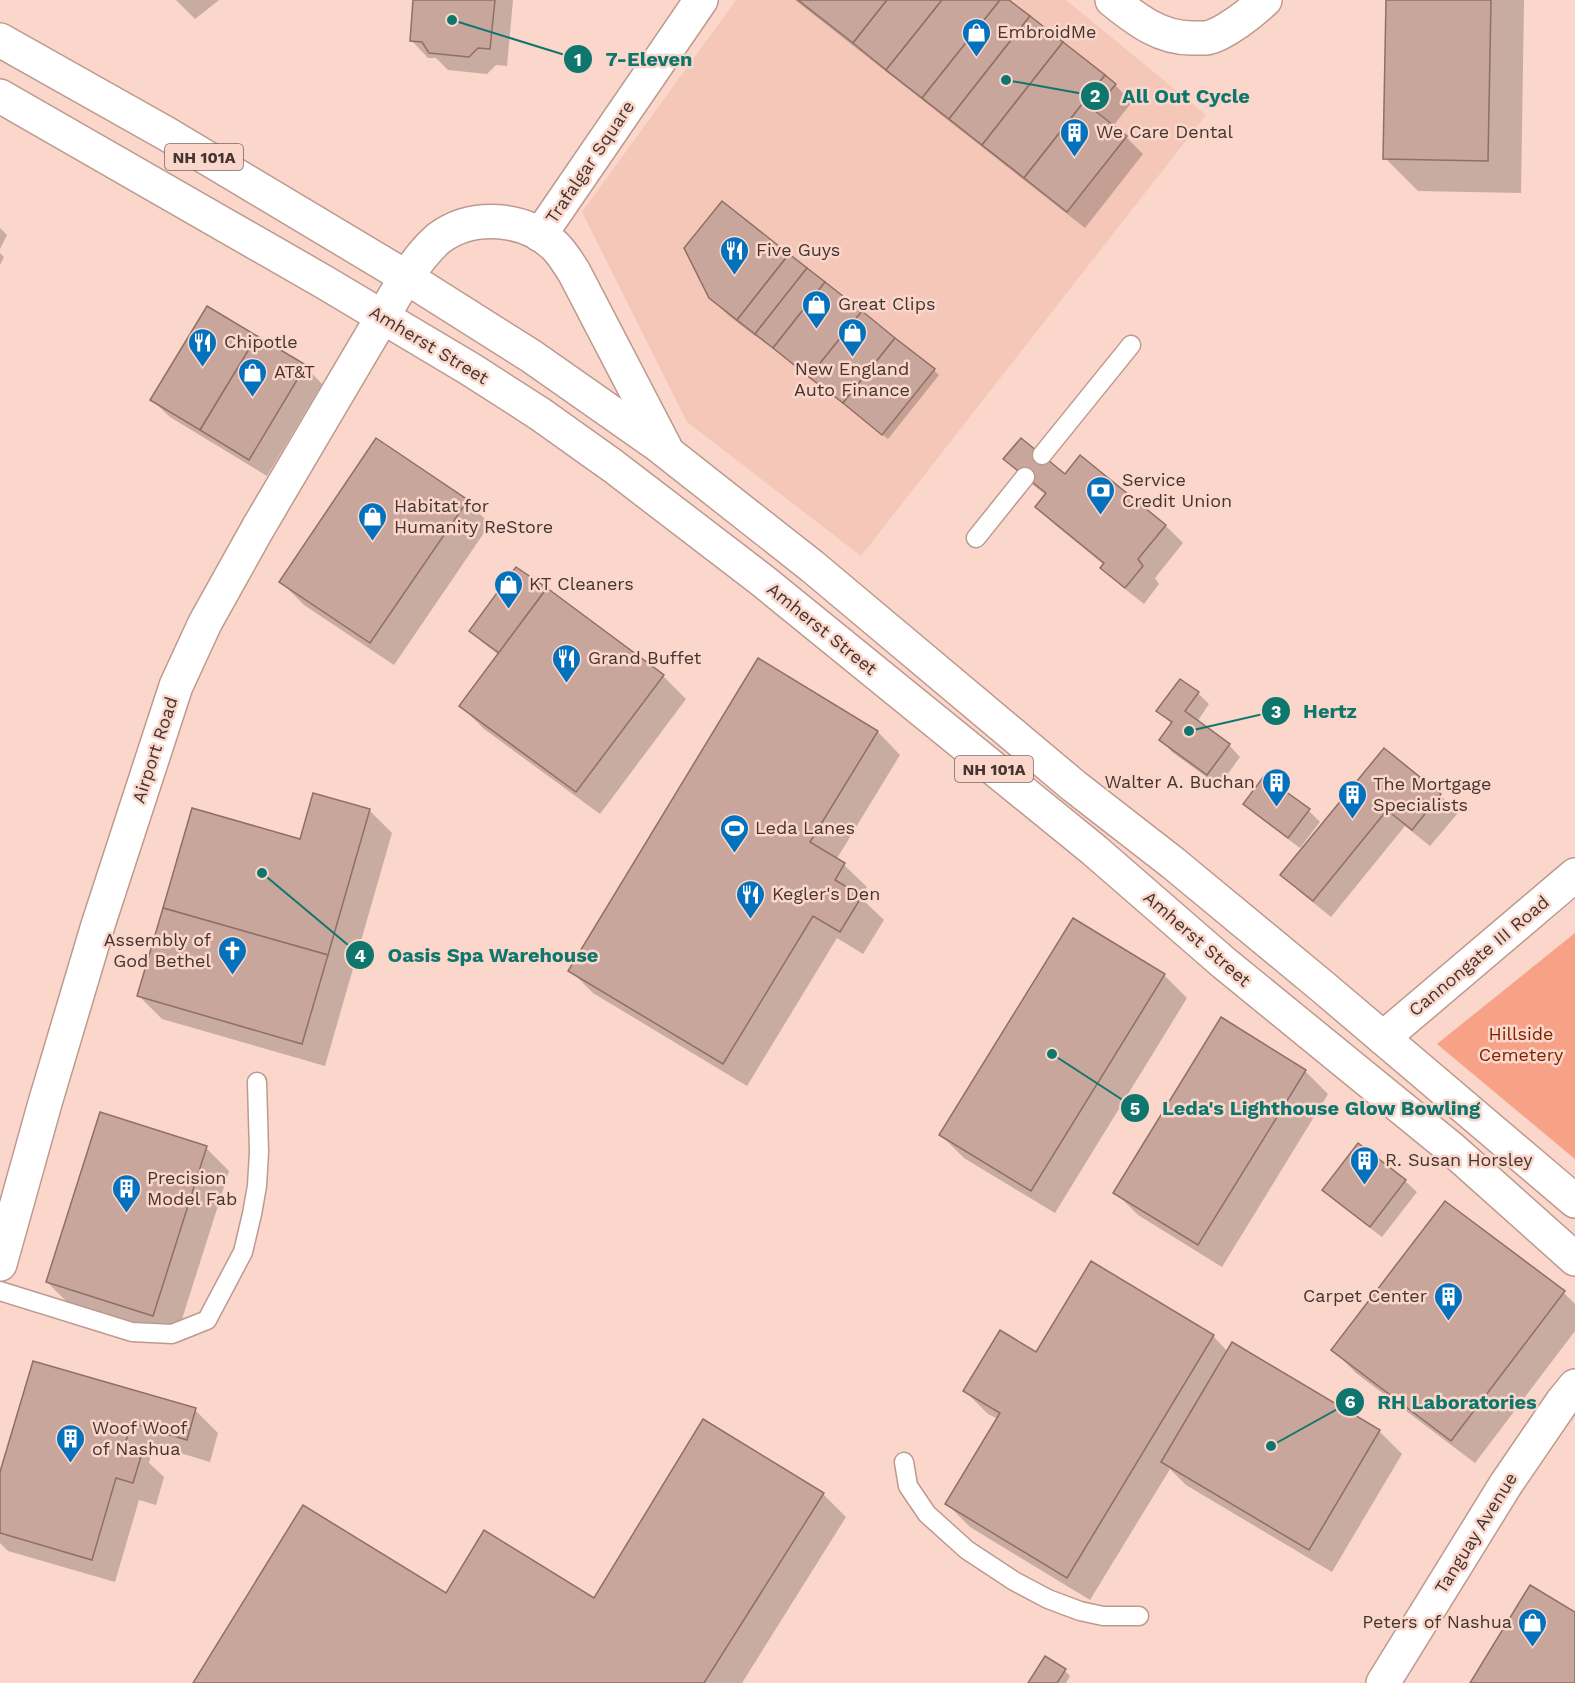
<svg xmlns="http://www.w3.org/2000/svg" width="1575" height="1683" font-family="'Work Sans',sans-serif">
<rect width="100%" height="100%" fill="#fbd6ca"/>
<!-- built -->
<path fill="#f4c7b9" d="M736 0H1066L1206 115 861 556 687 422 582 212Z"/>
<!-- green -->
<path fill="#f7a186" d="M1575 933V1159L1437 1044Z"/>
<!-- shadow -->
<g fill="#0003">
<path d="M176 0H219L195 19Z"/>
<path d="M415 0H513L507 66 496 65 487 74 448 70 436 58H428L411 40Z"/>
<path d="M795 0H1007L1115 85 1132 102 1113 126 1126 137 1143 154 1085 228Z"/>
<path d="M1387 0H1524L1521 193 1418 191 1385 158Z"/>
<path d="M0 228 7 235 0 249Z"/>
<path d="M0 253 4 257 0 265Z"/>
<path d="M710 297 934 370 939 375 888 439 756 335 755 336 728 315Z"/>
<path d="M305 366 322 384 267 476 170 417 152 400Z"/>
<path d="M1080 458 1166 526 1183 543 1155 578 1159 584 1144 604 1120 585 1102 567 1104 565 1054 524 1037 507 1046 495 1023 477 1005 459 1065 476Z"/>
<path d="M467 501 490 524 394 665 304 605 281 582Z"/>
<path d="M471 631 663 676 686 699 600 814 484 729 461 706 499 655 482 642Z"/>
<path d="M1198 693 1209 704 1197 722 1229 745 1240 757 1219 786 1172 752 1161 740 1172 724 1158 711Z"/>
<path d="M878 732 900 755 836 860 844 865 867 887 861 898 884 920 863 954 837 938 747 1086 593 993 570 970Z"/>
<path d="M1384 750 1440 795 1458 813 1430 846 1405 826 1331 917 1300 892 1282 875Z"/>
<path d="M1245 804 1309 811 1320 822 1300 848 1256 815Z"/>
<path d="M369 810 392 833 325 1066 162 1019 139 996 301 841Z"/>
<path d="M1164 975 1187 998 1055 1213 964 1158 941 1135Z"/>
<path d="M1221 1019 1305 1071 1328 1094 1222 1267 1138 1215 1115 1192Z"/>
<path d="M206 1148 229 1171 176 1338 70 1305 47 1282Z"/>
<path d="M1405 1181 1417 1192 1382 1237 1335 1201 1324 1189Z"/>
<path d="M1445 1203 1564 1293 1575 1304V1331L1475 1463 1356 1373 1333 1350Z"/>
<path d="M1213 1336 1228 1352 1379 1431 1402 1454 1332 1572 1186 1485 1170 1469 1090 1600 970 1527 947 1504 998 1419 988 1414 965 1391 1036 1354Z"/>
<path d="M34 1363 195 1410 218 1433 210 1462 154 1445 149 1463 164 1477 156 1505 139 1500 115 1582 8 1551 0 1543V1478Z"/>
<path d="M823 1494 846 1517 742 1683H195L447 1595 595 1600Z"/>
<path d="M1065 1671 1070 1676 1066 1683H1030Z"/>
</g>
<!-- building -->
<g fill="#c9a69b" stroke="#906f64" stroke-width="1.5">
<path d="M413 0H495L490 49 478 48 469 57 429 53 422 42 410 41Z"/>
<path d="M798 0H887L853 43Z"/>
<path d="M887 0H942L886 70 853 43Z"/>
<path d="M942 0H1000L922 98 886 70Z"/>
<path d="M1000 0H1009L1030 16 949 119 922 98Z"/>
<path d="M1386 0H1491L1488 161 1383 159Z"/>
<path d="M1030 16 1063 42 982 145 949 119Z"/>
<path d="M1063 42 1105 75 1024 178 982 145Z"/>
<path d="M1105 75 1116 84 1094 110 1127 136 1067 212 1024 178Z"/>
<path d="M722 201 789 254 737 320 709 298 684 248Z"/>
<path d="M789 254 807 268 755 334 737 320Z"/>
<path d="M807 268 825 282 773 348 755 334Z"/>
<path d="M825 282 862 311 809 377 773 348Z"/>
<path d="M207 306 257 336 200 430 150 400Z"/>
<path d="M862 311 895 338 843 403 809 377Z"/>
<path d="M257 336 306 365 249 460 200 430Z"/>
<path d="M895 338 935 369 882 435 843 403Z"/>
<path d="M376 438 468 500 370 643 279 582Z"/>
<path d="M1021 438 1065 474 1080 455 1166 525 1138 559 1143 566 1125 588 1100 568 1104 563 1035 507 1046 493 1003 459Z"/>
<path d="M516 567 547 588 499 653 469 631Z"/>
<path d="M547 588 664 675 576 792 459 706Z"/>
<path d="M758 658 878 731 810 842 845 863 835 880 862 896 840 932 813 916 723 1064 568 971Z"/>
<path d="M1180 679 1199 692 1185 711 1230 744 1207 775 1159 740 1172 722 1156 711Z"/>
<path d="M1384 748 1441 794 1412 830 1387 810 1313 901 1280 875Z"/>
<path d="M1264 776 1310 809 1288 838 1243 804Z"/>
<path d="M313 793 370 809 328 955 163 908 192 808 300 839Z"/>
<path d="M163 908 328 955 302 1044 137 996Z"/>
<path d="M1073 918 1165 974 1031 1191 939 1135Z"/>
<path d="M1221 1017 1306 1070 1198 1245 1113 1193Z"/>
<path d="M100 1112 207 1146 153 1316 46 1282Z"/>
<path d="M1358 1143 1406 1180 1370 1227 1322 1190Z"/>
<path d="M1445 1201 1565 1291 1451 1441 1331 1350Z"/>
<path d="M1091 1261 1214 1335 1067 1578 945 1504 1000 1413 963 1391 1000 1330 1036 1352Z"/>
<path d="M1232 1342 1380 1430 1309 1550 1161 1462Z"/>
<path d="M33 1361 196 1408 187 1440 131 1423 124 1448 142 1453 133 1483 116 1478 92 1560 0 1533V1472Z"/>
<path d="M703 1419 824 1493 704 1683H193L303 1505 446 1593 484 1530 594 1598Z"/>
<path d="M1530 1585 1575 1612V1683H1470Z"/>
<path d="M1045 1656 1066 1669 1057 1683H1028Z"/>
</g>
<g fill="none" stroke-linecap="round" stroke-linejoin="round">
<defs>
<g id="lane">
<path d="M1042 455 1131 345"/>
<path d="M976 538 1025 477"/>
<path d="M0 1291 132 1332 172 1334 207 1320 243 1252 252 1214 257 1186 259 1152 257 1082"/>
<path d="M904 1462 908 1486 927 1514 967 1550 1014 1581 1048 1599 1080 1611 1103 1616H1139"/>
</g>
<g id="street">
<path d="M1112 0C1137 20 1161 39 1194 38 1198 38 1203 38 1207 38 1225 34 1252 12 1265 0"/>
<path d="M540 235 701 0"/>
<path d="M1383 1038 1575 875"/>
<path d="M0 1264 45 1103 98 925 176 686 205 623 258 528 406 277"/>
<path d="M1383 1683 1506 1484 1562 1402 1575 1386"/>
</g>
<g id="highway">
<path d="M0 40 167 134 406 277 531 356 658 445 813 567 1074 786 1173 863 1323 987 1575 1201"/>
<path d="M0 96 324 282 470 369 540 414 613 466 763 581 1094 850 1224 963 1452 1149 1575 1259"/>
<path d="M406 277C416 263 426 249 439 238 473 213 525 217 555 246 563 254 568 263 574 272L665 447"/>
</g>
</defs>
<!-- lane casing -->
<use href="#lane" stroke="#bd9a8f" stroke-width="21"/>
<!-- street casing -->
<use href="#street" stroke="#bd9a8f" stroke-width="36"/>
<!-- highway casing -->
<use href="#highway" stroke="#bd9a8f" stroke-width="36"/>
<!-- lane -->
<use href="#lane" stroke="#fff" stroke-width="18"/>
<!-- street -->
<use href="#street" stroke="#fff" stroke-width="33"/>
<!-- highway -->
<use href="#highway" stroke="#fff" stroke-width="33"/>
</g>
<!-- icons -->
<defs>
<symbol id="shop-pin" viewBox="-11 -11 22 30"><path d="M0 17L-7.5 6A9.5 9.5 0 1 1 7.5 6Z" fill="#0471bc" stroke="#fbd6ca"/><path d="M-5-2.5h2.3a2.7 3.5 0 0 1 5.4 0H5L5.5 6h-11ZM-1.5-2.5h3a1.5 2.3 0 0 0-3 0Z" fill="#fff"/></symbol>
<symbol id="building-pin" viewBox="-11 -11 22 30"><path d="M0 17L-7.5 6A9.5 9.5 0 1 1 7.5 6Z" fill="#0471bc" stroke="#fbd6ca"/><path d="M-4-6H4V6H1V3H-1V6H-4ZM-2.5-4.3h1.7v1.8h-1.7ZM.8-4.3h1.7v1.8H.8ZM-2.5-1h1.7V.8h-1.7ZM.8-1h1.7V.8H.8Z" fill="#fff"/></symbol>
<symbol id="restaurant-pin" viewBox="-11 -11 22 30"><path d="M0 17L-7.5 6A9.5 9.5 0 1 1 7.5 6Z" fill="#0471bc" stroke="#fbd6ca"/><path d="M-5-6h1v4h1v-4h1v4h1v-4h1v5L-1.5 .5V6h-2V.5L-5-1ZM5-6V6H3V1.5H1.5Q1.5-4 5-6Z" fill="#fff"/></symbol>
<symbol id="bank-pin" viewBox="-11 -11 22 30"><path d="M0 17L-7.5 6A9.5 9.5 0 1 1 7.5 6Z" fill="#0471bc" stroke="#fbd6ca"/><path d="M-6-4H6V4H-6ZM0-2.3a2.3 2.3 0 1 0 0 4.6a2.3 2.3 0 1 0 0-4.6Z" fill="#fff"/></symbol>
<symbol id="stadium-pin" viewBox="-11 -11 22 30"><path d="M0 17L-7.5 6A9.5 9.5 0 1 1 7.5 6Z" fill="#0471bc" stroke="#fbd6ca"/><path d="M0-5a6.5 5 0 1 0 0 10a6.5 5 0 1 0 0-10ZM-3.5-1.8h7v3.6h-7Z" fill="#fff"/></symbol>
<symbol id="church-pin" viewBox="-11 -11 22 30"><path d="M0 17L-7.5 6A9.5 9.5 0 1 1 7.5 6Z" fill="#0471bc" stroke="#fbd6ca"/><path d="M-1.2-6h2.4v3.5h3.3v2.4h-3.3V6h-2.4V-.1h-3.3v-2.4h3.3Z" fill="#fff"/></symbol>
</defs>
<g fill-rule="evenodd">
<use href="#shop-pin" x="960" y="16" width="33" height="45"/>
<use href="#building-pin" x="1058" y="116" width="33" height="45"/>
<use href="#restaurant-pin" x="718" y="234" width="33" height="45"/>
<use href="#shop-pin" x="800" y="288" width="33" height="45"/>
<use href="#shop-pin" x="836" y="316" width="33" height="45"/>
<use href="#restaurant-pin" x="186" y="326" width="33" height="45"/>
<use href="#shop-pin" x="236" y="356" width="33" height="45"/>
<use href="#bank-pin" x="1084" y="474" width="33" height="45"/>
<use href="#shop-pin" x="356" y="500" width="33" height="45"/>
<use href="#shop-pin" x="492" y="568" width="33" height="45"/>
<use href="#restaurant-pin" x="550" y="642" width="33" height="45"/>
<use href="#building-pin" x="1260" y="766" width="33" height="45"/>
<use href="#building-pin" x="1336" y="778" width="33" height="45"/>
<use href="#stadium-pin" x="718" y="812" width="33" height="45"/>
<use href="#restaurant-pin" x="734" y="878" width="33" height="45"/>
<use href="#church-pin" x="216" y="934" width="33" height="45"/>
<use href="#building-pin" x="1348" y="1144" width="33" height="45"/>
<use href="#building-pin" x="110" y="1172" width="33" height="45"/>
<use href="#building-pin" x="1432" y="1280" width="33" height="45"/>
<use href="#building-pin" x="54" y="1422" width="33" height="45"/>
<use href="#shop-pin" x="1516" y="1606" width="33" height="45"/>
</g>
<g text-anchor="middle" stroke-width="5" stroke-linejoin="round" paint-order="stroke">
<!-- shield labels -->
<g fill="#fbd6ca" stroke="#7b655f" stroke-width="1.5">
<rect x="165" y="144" width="78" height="26" rx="4.5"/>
<rect x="955" y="756" width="78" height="26" rx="4.5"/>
</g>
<g font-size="16" font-weight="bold" fill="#443531">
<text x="204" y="163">NH 101A</text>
<text x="994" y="775">NH 101A</text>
</g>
<!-- poi labels -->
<g font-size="18" fill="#443531" stroke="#fbd6ca" text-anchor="start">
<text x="997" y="38">EmbroidMe</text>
<text x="1096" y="138">We Care Dental</text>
<text x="756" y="256">Five Guys</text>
<text x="838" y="310">Great Clips</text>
<text x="224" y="348">Chipotle</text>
<text x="852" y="375" text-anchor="middle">New England<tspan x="852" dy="21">Auto Finance</tspan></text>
<text x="274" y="378">AT&amp;T</text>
<text x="1122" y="486">Service<tspan x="1122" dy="21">Credit Union</tspan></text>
<text x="394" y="512">Habitat for<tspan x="394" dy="21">Humanity ReStore</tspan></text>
<text x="529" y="590">KT Cleaners</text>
<text x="588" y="664">Grand Buffet</text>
<text x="1255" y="788" text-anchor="end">Walter A. Buchan</text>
<text x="1373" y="790">The Mortgage<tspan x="1373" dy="21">Specialists</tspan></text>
<text x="755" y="834">Leda Lanes</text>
<text x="772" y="900">Kegler's Den</text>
<text x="211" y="946" text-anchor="end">Assembly of<tspan x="211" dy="21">God Bethel</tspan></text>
<text x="1385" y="1166">R. Susan Horsley</text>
<text x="147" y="1184">Precision<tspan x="147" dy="21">Model Fab</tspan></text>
<text x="1427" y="1302" text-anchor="end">Carpet Center</text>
<text x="92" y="1434">Woof Woof<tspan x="92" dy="21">of Nashua</tspan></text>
<text x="1512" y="1628" text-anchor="end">Peters of Nashua</text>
</g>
<!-- street labels -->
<g font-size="18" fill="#443531" stroke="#fbd6ca">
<text transform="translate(590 162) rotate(-56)" y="6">Trafalgar Square</text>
<text transform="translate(429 345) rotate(31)" y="6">Amherst Street</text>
<text transform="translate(822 629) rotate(39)" y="6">Amherst Street</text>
<text transform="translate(155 750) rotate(-72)" y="6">Airport Road</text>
<text transform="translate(1197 939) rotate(41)" y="6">Amherst Street</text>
<text transform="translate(1479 956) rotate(-40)" y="6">Cannongate III Road</text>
<text transform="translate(1476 1533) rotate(-58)" y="6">Tanguay Avenue</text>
</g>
<!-- park labels -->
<g font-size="18" fill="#7a2401" stroke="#fbd6ca">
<text x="1521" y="1040">Hillside<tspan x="1521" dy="21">Cemetery</tspan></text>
</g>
</g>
<!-- callouts -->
<path fill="none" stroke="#0f766e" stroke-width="2" d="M452 20L578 59M1006 80L1095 96M1189 731L1276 711M262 873L360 955M1052 1054L1135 1108M1271 1446L1350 1402"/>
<g fill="#0f766e" stroke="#fbd6ca" stroke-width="2">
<circle cx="452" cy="20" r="6"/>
<circle cx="1006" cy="80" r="6"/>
<circle cx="1189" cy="731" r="6"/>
<circle cx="262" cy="873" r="6"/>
<circle cx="1052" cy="1054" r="6"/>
<circle cx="1271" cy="1446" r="6"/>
<circle cx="578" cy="59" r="15"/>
<circle cx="1095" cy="96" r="15"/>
<circle cx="1276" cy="711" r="15"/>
<circle cx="360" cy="955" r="15"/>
<circle cx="1135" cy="1108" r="15"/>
<circle cx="1350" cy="1402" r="15"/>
</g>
<g font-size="18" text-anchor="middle" font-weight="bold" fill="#fff">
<text x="578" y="66">1</text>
<text x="1095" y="102">2</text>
<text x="1276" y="718">3</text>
<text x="360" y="962">4</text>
<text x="1135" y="1115">5</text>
<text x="1350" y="1408">6</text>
</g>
<g font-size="20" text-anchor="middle" font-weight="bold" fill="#0f766e" stroke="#fbd6ca" stroke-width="5" stroke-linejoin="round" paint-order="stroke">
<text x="649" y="66">7-Eleven</text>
<text x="1186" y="103">All Out Cycle</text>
<text x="1330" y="718">Hertz</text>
<text x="493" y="962">Oasis Spa Warehouse</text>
<text x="1321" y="1115">Leda's Lighthouse Glow Bowling</text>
<text x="1457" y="1409">RH Laboratories</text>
</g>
</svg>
